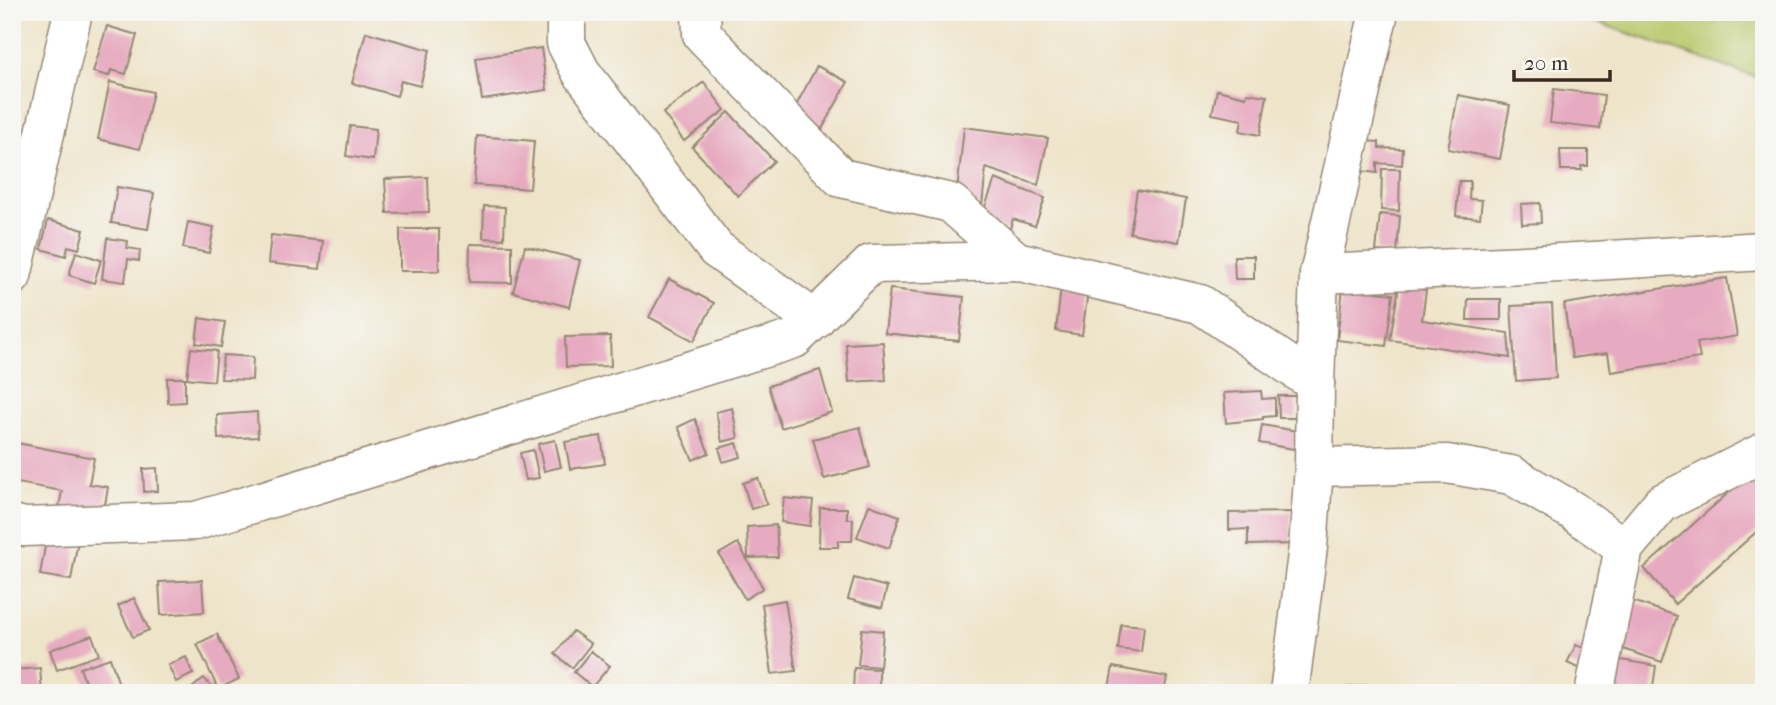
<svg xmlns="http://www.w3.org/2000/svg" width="1776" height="705" font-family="'IM FELL French Canon',serif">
<rect width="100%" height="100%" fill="#f6f6f2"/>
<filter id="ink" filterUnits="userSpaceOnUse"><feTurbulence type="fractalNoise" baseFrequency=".0143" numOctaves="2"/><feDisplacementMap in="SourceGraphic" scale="14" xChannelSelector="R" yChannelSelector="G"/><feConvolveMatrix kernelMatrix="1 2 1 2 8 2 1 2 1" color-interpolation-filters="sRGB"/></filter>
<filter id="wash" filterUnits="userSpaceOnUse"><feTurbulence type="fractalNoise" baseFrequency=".00686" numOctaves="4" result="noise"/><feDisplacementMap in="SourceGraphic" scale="28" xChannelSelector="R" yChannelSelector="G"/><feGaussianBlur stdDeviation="1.57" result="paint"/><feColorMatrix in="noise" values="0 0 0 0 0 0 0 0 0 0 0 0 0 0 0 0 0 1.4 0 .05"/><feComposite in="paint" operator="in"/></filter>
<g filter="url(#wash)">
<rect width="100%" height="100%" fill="#eee4c9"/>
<!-- green -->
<path fill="#b8c86a" stroke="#7a7944" stroke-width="2" d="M1567 12H1764V80Z"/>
<g id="blocks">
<!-- building -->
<g fill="#e7abc1">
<path d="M524 12H547L545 19Z"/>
<path d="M107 26 137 35 126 74 111 70 109 76 93 72Z"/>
<path d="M366 32 430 50 420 86 401 81 397 96 352 83Z"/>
<path d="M541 48 547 90 482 100 476 58Z"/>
<path d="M817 66 848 82 822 129 792 113Z"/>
<path d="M110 82 153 92 140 149 98 139Z"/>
<path d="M704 82 725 110 684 141 663 113Z"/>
<path d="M1554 89 1604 95 1600 129 1550 123Z"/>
<path d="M1217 90 1246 97 1247 93 1267 96 1260 135 1240 131 1242 120 1212 114Z"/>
<path d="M1458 95 1510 105 1500 159 1448 149Z"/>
<path d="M729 112 774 161 738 196 692 147Z"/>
<path d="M350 126 376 129 373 160 346 156Z"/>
<path d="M964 127 1048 138 1038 185 986 168 982 206 956 202Z"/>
<path d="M477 136 534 141 530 189 474 185Z"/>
<path d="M1364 141 1379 142V148L1403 149 1402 165 1377 163V173L1361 171Z"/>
<path d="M1560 150H1588V166H1581L1582 170H1561Z"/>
<path d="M1382 169H1400L1399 211 1381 210Z"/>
<path d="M428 177 429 212 387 213 385 179Z"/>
<path d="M995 179 1045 198 1035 226 1013 219 1009 232 980 221Z"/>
<path d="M1459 181H1470L1469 199 1482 200 1480 218 1456 216Z"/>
<path d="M117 187 154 193 148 229 111 223Z"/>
<path d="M1137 190 1186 199 1179 242 1130 233Z"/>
<path d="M1540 203 1541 223 1522 224 1521 204Z"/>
<path d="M484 206 505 207 504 239 483 238Z"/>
<path d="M1380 214 1400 216 1397 253 1376 251Z"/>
<path d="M48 220 84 230 79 249 68 246 66 256 41 249Z"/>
<path d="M188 222 214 227 209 253 183 248Z"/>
<rect x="400" y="229" width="39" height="42"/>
<path d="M271 235 323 241 320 269 268 263Z"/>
<path d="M107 238 128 241 127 248 140 250 139 261 128 259 125 282 102 279Z"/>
<path d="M470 244 512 245V283L469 282Z"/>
<path d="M525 246 580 260 569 307 513 292Z"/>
<path d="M76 252 101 260 94 283 69 275Z"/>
<path d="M1234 256H1254V279H1235Z"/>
<path d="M1727 278 1737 336 1697 343 1700 358 1611 372 1608 353 1572 358 1564 304Z"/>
<path d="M669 279 714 303 694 341 649 317Z"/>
<path d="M1399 286 1426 290 1422 320 1508 333 1510 358 1390 340Z"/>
<path d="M1061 287 1088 291 1082 335 1056 331Z"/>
<path d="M1343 288 1393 294 1386 346 1337 340Z"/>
<path d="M890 289 964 297 959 341 885 333Z"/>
<path d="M1468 299H1501V320H1467Z"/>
<path d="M1552 304 1556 378 1516 381 1511 306Z"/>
<path d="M199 318 225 322 221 347 196 343Z"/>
<path d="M610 336 611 366 566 367 565 337Z"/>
<path d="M883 342 886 380 849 382 846 344Z"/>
<path d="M191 348 217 351 214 381 187 378Z"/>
<path d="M223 355 253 357 252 380 221 379Z"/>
<path d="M820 370 832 412 781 428 768 386Z"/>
<path d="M167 378H185V402L168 403Z"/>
<path d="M1261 391 1262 399 1275 398V416L1263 417V419L1226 423 1224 393Z"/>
<path d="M1278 396H1296V418H1279Z"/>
<path d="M732 408 738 438 722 442 716 412Z"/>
<path d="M257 412 258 437 218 439 217 415Z"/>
<path d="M695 419 709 453 693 460 678 427Z"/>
<path d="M1262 425 1297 431 1294 449 1259 443Z"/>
<path d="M860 427 870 467 824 479 813 439Z"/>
<path d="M601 436 605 464 570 469 565 442Z"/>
<path d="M555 440 561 467 544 471 538 444Z"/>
<path d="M12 442 94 458 89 484 108 487 103 517 57 518 62 491 12 482Z"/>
<path d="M737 443 741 457 723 462 719 448Z"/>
<path d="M533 450 539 478 526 480 520 453Z"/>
<path d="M1764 461V525L1675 604 1644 568Z"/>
<path d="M157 468 158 491 144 492 143 469Z"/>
<path d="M758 478 767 504 751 509 743 483Z"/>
<path d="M784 498 813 501 810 526 781 522Z"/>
<path d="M869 505 900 516 889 548 857 537Z"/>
<path d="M820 508H847V519H853L852 541H838V547H819Z"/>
<path d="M1291 512V544L1248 545V529L1229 530V513Z"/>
<path d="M776 525 778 557 748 558 747 527Z"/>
<path d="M47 535 78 540 71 580 40 575Z"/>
<path d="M738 543 763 588 745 599 719 554Z"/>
<path d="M854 578 887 587 882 608 848 599Z"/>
<path d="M202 580 204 612 161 615 159 582Z"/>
<path d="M134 598 149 630 133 637 118 606Z"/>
<path d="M785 600 796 671 772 674 762 604Z"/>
<path d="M1629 600 1677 616 1662 662 1614 646Z"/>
<path d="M1121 624 1144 626 1141 652 1118 649Z"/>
<path d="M862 629 883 631 880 667 858 665Z"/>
<path d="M573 631 591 644 572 668 555 654Z"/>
<path d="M217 634 239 679 218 689 197 644Z"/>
<path d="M92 635 99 655 57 670 50 650Z"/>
<path d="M1576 645 1589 650 1581 669 1567 663Z"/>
<path d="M591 651 610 666 592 687 574 672Z"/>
<path d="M186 657 193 674 176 682 168 665Z"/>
<path d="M110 658 122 693H89L80 668Z"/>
<path d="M1615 659 1656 666 1652 693H1610Z"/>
<path d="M1113 667 1167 677 1164 693H1108Z"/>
<path d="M40 668 42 693H12V670Z"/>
<path d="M854 668 879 669V693H853Z"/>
<path d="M204 678 216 693H194L191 689Z"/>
<path d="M1367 685 1368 693H1343L1342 688Z"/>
</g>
</g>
</g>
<g filter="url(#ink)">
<use href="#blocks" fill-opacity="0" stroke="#948774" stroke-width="2"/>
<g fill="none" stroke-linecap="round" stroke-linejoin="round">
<defs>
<g id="minor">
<path d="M566 12V43L581 72 716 249 815 320"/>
<path d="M701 12 702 34 841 178 951 203 1016 261 1200 304 1315 383 1314 467 1308 547 1289 693"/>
<path d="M1319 274 1525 265 1764 251"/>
<path d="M12 276 73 12"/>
<path d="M1315 383 1319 274 1379 12"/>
<path d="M1314 467 1447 464 1511 475 1573 511 1624 548"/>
<path d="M12 524 24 527 196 521 794 339 871 264 1016 261"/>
<path d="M1594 693 1624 548 1662 503 1764 452"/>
</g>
</defs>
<!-- minor casing -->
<use href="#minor" stroke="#948774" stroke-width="41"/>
<!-- minor -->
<use href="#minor" stroke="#fff" stroke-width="38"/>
</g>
</g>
<!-- margin -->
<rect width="1776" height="705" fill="none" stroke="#f6f6f2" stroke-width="42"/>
<!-- scale -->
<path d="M1514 70v10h96v-10" fill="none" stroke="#3b2a1e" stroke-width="3.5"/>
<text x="1524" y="70" font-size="21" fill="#3b2a1e" stroke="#f6f6f2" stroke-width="5" paint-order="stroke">20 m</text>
</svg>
